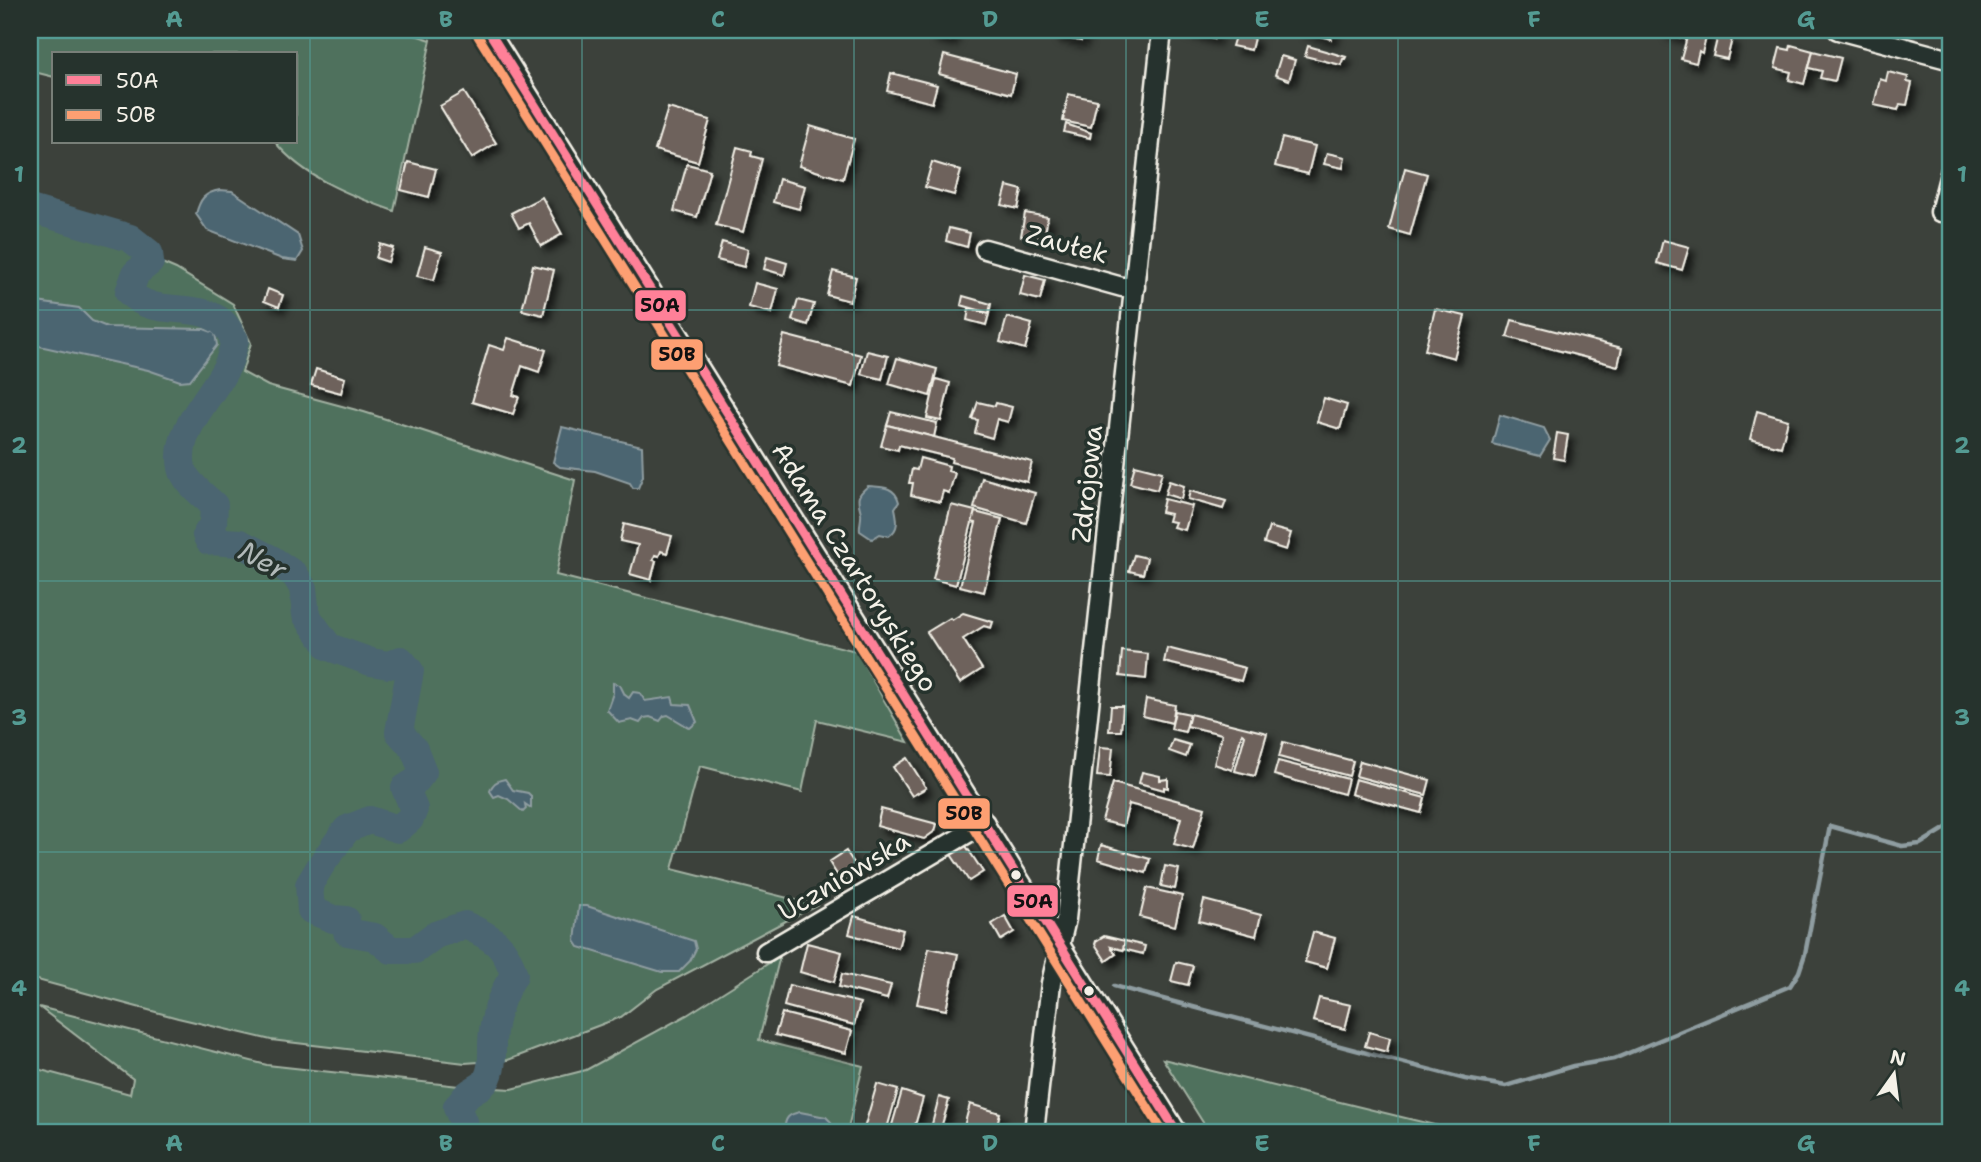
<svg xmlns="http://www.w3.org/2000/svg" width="1981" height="1162" font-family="'Shantell Sans',sans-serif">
<defs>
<filter id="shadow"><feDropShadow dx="6" dy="6" stdDeviation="3.5" flood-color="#0009"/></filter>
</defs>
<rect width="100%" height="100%" fill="#3c413b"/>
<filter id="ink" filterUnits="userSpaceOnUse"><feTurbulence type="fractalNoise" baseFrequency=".0143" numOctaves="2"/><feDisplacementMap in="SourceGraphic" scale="14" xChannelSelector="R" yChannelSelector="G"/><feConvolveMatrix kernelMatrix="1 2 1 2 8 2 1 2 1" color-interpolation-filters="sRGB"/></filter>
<g filter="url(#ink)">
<!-- green -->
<g fill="#4f715d" stroke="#a2b1a2" stroke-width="2">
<path d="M30 30H399L431 40 394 211C352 196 304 178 275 142H296V54H54V77L30 71Z"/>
<path d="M30 220 113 242 176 269 233 304 251 343 242 372 268 386 364 412 575 480 556 575 856 651 908 742 817 720 802 792 700 766 672 869 816 905 657 989 621 1017 508 1060 465 1063 271 1040 178 1018 30 978Z"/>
<path d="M780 956 759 1040 863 1066 847 1132H30V1067L130 1094 133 1079 39 1007 267 1065 459 1086 512 1089 586 1070 687 1015Z"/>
<path d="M1163 1059 1463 1132H1209Z"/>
</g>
<!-- water -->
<g fill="#4c6571" stroke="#8f9da1" stroke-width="2">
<path d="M220 190 232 191 298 235 303 251 297 261 282 259 207 230 196 214C200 199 204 193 220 190Z"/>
<path d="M30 301 79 308 92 321 107 327 204 329 215 333 217 345 190 380 180 381 148 370 30 344Z"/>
<path d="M1500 415 1544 428 1550 440 1540 456 1492 444Z"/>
<path d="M562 427 642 446 643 476 638 488H633L630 483 595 471 560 467 553 462Z"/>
<path d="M868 486C882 487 895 486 899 502L895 508C897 518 900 529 889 536L880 534 872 539 860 531C859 525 862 518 861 513 858 499 855 497 868 486Z"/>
<path d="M613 683 620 685 625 695 629 698 633 692 640 693 645 701 672 697 674 704 690 705 697 722 690 728 668 715 664 716 660 721 650 717 644 718 640 723 632 720 619 723 607 710 613 693Z"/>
<path d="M505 779 513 790 528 793 531 796V808L525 804 526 809 523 812 508 799 499 795 494 797 490 791C492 784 498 780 505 779Z"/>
<path d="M579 906H587L694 941 696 949 690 961 679 972H662L579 947 575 941Z"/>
<path d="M800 1112 826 1117 831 1122 832 1132H790L785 1130C784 1118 789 1114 800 1112Z"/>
</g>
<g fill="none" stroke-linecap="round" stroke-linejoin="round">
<!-- stream -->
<path stroke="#8f9da1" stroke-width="4.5" d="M1114 986 1465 1079 1506 1086 1573 1066 1614 1059 1790 986 1799 972 1805 954 1830 826 1902 846 1920 844 1951 825"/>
<!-- river -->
<path stroke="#4c6571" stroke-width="28" d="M30 209 130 238 149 253 150 262 136 273 129 292C154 319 194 300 222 322 227 326 231 334 235 340 233 348 231 358 227 366 212 397 174 430 182 468 185 482 203 495 214 505L213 524 206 535 209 541 240 543 273 560 295 575 303 588 306 615 329 647 371 662 389 665 401 660 410 671 399 732 414 749 423 772 416 781 405 788 414 809 410 819 398 829 370 820 347 829 321 865 309 885 311 910 333 919 346 920 347 932 375 937 391 950H415L435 935 465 925C492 937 506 945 514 975 501 995 493 1019 492 1043 492 1056 493 1069 486 1081 482 1087 474 1089 468 1094 464 1098 461 1103 457 1107L467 1132"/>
</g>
<!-- building -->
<g fill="#6e625b" stroke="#f4f1e8" stroke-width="2" filter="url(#shadow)">
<path d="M932 30H953L950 40 930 35Z"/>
<path d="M1054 30H1084L1081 41 1053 35Z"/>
<path d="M1181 30H1216L1214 39Z"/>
<path d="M1298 30H1334L1331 39Z"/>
<path d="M1662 30H1689L1686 39 1661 32Z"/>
<path d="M1689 30H1708L1702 53 1699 51 1696 63 1681 59Z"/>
<path d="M1236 33 1254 38 1251 50 1232 46Z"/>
<path d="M1718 35 1732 39 1727 59 1713 56Z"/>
<path d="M1791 45 1813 51 1804 84 1789 80 1791 72 1775 68 1780 48 1790 50Z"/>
<path d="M1308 46 1346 57 1345 59H1343L1341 65 1305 56Z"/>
<path d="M1813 51 1841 58 1835 81 1820 78 1822 71 1809 68Z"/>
<path d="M944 55 1016 74 1011 94 939 74Z"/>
<path d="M1281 56 1295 60 1289 80 1275 75Z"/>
<path d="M1888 72 1908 77 1907 82 1912 83 1907 105 1900 104 1898 110 1874 105 1880 79 1886 81Z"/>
<path d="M891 73 937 85 932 103 887 91Z"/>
<path d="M464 92 496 143 472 158 440 106Z"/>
<path d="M1068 94 1097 100 1091 127 1063 121Z"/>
<path d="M668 108 710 120 698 162 655 150Z"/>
<path d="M1066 124 1091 133 1090 138 1064 132Z"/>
<path d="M810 126 854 139 843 179 799 166Z"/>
<path d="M1282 138 1315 146 1308 174 1275 166Z"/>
<path d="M737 147 752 151 751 156 762 159 743 232 716 225Z"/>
<path d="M1327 153 1345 157 1343 168 1324 164Z"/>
<path d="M408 162 436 169 429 197 401 190Z"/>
<path d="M932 162 961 171 954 195 925 187Z"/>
<path d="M687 164 710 170 697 217 674 211Z"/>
<path d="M1405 168 1427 174 1410 235 1389 229Z"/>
<path d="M779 179 805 186 799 209 773 202Z"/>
<path d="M1007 186 1022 190 1018 209 1002 205Z"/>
<path d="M542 197 562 234 541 246 529 223 519 228 511 213Z"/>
<path d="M1025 213 1048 217 1044 239 1021 236Z"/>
<path d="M949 228 970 233 967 247 946 241Z"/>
<path d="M1663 240 1689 247 1682 270 1657 263Z"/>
<path d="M722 242 748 249 744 267 717 260Z"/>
<path d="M380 244 393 248 388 262 376 258Z"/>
<path d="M425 247 442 252 434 280 417 276Z"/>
<path d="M767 257 787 263 784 275 764 269Z"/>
<path d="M533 265 554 270 543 315 522 310Z"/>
<path d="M833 271 856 277 850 301 827 295Z"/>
<path d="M1025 275 1045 280 1040 300 1020 295Z"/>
<path d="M755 283 778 289 772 313 749 307Z"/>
<path d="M268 289 283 295 279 307 264 301Z"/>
<path d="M963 296 991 304 989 313 961 305Z"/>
<path d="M798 300 814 304 808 325 792 320Z"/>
<path d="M969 309 989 314 986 325 967 320Z"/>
<path d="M1435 309 1465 316 1454 358 1425 350Z"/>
<path d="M1007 317 1032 324 1025 349 1000 342Z"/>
<path d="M1512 320 1622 348 1618 366 1507 337Z"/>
<path d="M784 335 861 355 853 386 776 366Z"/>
<path d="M508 338 546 350 539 372 522 366 513 395 519 397 513 414 472 402 489 345 504 350Z"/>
<path d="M867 351 888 356 882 379 861 374Z"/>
<path d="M897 358 937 369 930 396 889 384Z"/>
<path d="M316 369 345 378 341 393 311 385Z"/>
<path d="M936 379 950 383 941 421 927 418Z"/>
<path d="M1324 398 1347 405 1340 429 1317 422Z"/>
<path d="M978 402 995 406 996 403 1012 407 1008 422 997 419 992 438 975 433 978 420 972 419Z"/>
<path d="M1757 411 1788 420 1781 447 1750 439Z"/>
<path d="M891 412 937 423 934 437 887 425Z"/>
<path d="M887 425 1032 462 1027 482 951 462 952 458 899 445 898 450 881 446Z"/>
<path d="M1557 433 1568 435 1564 460 1553 458Z"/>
<path d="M920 458 949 466 948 471 955 473 949 493 943 491 940 502 911 495 913 483H909L912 469 917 470Z"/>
<path d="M1135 465 1162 472 1157 490 1130 483Z"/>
<path d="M982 478 1035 493 1026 523 974 508Z"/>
<path d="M1169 481 1184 486 1181 499 1165 494Z"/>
<path d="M1190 491 1226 501 1223 509 1188 499Z"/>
<path d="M1164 499 1192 506 1185 530 1173 527 1175 522 1168 521 1170 514 1161 512Z"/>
<path d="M951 505 975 511 956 585 933 579Z"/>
<path d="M975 512 1002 519 984 592 960 586 976 523 972 522Z"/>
<path d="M624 524 672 536 667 553 661 551 659 556 655 555 653 560 656 561 651 580 630 574 638 545 620 541Z"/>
<path d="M1269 527 1291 533 1286 550 1264 543Z"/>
<path d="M1134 555 1147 558 1143 574 1129 571Z"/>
<path d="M963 613 993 622 991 628 984 626 963 639 982 669 960 683 927 632 950 618 952 620Z"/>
<path d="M1167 648 1245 668 1241 681 1164 662Z"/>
<path d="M1122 651 1148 654 1146 679 1120 676Z"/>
<path d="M1146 699 1175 705 1172 723 1143 716Z"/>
<path d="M1111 706H1123L1121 731H1109Z"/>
<path d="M1175 711 1190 714 1185 732 1171 729Z"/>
<path d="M1190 714 1267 733 1255 776 1235 771 1245 735 1242 733 1232 770 1214 764 1222 734 1187 726Z"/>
<path d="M1173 740 1190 745 1186 757 1169 751Z"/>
<path d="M1283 742 1353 761 1349 776 1279 757Z"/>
<path d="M1100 747 1113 748 1110 777 1097 776Z"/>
<path d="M907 758 926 788 912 796 893 767Z"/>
<path d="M1278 761 1348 779 1344 794 1274 775Z"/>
<path d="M1360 761 1430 780 1426 795 1356 776Z"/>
<path d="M1142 772 1160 776V780L1168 779V788L1164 787V790L1139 783Z"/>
<path d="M1355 779 1425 798 1421 813 1351 794Z"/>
<path d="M1113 783 1205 808 1193 849 1174 844 1181 818 1129 804 1123 826 1102 821Z"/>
<path d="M881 809 937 824 935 831 924 839 877 826Z"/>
<path d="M964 843 983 872 969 881 950 853Z"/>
<path d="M1101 845 1150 859 1146 873 1098 859Z"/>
<path d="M846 851 860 872 843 884 829 862Z"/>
<path d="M1165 866 1179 869 1175 889 1161 886Z"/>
<path d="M1147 888 1182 896 1175 926 1140 917Z"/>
<path d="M1204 900 1261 915 1256 936 1199 921Z"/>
<path d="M854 916 903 930 898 948 849 934Z"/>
<path d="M1005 916 1014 932 1001 940 992 924Z"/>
<path d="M1313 932 1335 938 1327 968 1305 962Z"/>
<path d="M1104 936 1125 941 1123 950 1111 947 1116 954 1106 961 1095 944 1096 941Z"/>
<path d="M1125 941 1145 946 1143 954 1123 949Z"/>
<path d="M807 943 842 952 834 982 800 972Z"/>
<path d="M929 948 958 954 946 1010 917 1004Z"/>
<path d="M1176 962 1193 966 1188 985 1171 981Z"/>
<path d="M842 974 891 985 887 999 839 987Z"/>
<path d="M789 985 860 1003 854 1025 784 1006Z"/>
<path d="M1319 998 1351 1005 1345 1029 1313 1021Z"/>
<path d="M782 1013 852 1031 846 1053 775 1035Z"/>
<path d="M1369 1032 1390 1038 1387 1052 1365 1046Z"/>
<path d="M877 1084 898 1090 886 1132H863Z"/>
<path d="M902 1091 923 1098 913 1132H890Z"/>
<path d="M939 1097 949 1100 941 1128 946 1129 945 1132H930Z"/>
<path d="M970 1104 1000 1113 995 1132 963 1130Z"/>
</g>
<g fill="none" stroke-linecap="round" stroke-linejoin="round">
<defs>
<g id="minor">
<path d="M488 30 1177 1132"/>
<path d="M1838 30 1951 60"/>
<path d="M1940 212 1951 170"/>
<path d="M985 249 1122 287H1135"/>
<path d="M766 952 985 823"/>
<path d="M1034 1132 1051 983 1066 919 1162 30"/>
</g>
</defs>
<!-- minor casing -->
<use href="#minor" stroke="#f4f1e8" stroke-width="23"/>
<!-- minor -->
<use href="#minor" stroke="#26332d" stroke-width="18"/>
<defs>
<path id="bus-1" d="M488 30 1177 1132"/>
<path id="bus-2" d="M478 36 1163 1132"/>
</defs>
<!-- bus-1 casing -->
<use href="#bus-1" stroke="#26332d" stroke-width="14"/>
<!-- bus-2 casing -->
<use href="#bus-2" stroke="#26332d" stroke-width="14"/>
<!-- bus-1 -->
<use href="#bus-1" stroke="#ff8098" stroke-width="9"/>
<!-- bus-2 -->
<use href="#bus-2" stroke="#fd9f72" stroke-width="9"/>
</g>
</g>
<!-- grid -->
<path fill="none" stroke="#549b93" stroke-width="2" stroke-opacity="0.55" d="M310 30V1132M582 30V1132M854 30V1132M1126 30V1132M1398 30V1132M1670 30V1132M30 310H1951M30 581H1951M30 852H1951"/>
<!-- markers -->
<g fill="#f4f1e8" stroke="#26332d" stroke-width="2.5">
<circle cx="1016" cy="875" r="6"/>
<circle cx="1089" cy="991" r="6"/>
</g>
<g text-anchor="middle" stroke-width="7" stroke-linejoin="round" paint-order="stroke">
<!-- street labels -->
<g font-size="26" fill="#f4f1e8" stroke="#26332d">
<text transform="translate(1067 244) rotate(15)" y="9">Zaułek</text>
<text transform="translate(1087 484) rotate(-84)" y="9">Zdrojowa</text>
<text transform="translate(855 567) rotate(58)" y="9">Adama Czartoryskiego</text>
<text transform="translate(844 876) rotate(-31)" y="9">Uczniowska</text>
</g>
<!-- water labels -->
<g font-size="28" font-style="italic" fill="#b1b9b8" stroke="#26332d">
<text transform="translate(263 560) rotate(28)" y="10">Ner</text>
</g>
</g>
<g stroke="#26332d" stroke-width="2.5">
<rect x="634" y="289" width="53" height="33" rx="7" fill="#ff8098"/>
<rect x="650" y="338" width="54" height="33" rx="7" fill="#fd9f72"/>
<rect x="937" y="797" width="54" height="33" rx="7" fill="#fd9f72"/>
<rect x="1006" y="884" width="53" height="34" rx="7" fill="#ff8098"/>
</g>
<g font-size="19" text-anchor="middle" font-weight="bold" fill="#111">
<text x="660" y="312">50A</text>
<text x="677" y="361">50B</text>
<text x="964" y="820">50B</text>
<text x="1033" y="908">50A</text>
</g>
<!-- margin -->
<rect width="1981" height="1162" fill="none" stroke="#26332d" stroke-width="77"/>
<!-- legend -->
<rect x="52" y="52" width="245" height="91" fill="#26332d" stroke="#787f78" stroke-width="2"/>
<rect x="66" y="75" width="35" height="10" fill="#ff8098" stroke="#787f78" stroke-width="2"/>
<text x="116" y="88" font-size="21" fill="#f4f1e8">50A</text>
<rect x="66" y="110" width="35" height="10" fill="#fd9f72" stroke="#787f78" stroke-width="2"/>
<text x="116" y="122" font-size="21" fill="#f4f1e8">50B</text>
<!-- north arrow -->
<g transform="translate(1894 1074) rotate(14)" stroke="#26332d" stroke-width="5" paint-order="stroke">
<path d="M0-5L12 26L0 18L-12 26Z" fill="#f4f1e8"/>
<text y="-10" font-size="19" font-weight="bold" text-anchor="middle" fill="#f4f1e8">N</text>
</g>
<rect x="38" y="38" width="1904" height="1086" fill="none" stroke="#549b93" stroke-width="2.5"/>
<g font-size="23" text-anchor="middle" font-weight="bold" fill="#549b93">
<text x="174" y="27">A</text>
<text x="446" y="27">B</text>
<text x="718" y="27">C</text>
<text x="990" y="27">D</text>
<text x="1262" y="27">E</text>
<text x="1534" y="27">F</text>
<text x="1806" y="27">G</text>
<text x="19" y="182">1</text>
<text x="1962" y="182">1</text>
<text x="19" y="453">2</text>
<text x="1962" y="453">2</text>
<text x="19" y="725">3</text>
<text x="1962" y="725">3</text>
<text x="19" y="996">4</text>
<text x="1962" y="996">4</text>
<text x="174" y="1151">A</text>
<text x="446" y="1151">B</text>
<text x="718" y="1151">C</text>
<text x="990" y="1151">D</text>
<text x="1262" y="1151">E</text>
<text x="1534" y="1151">F</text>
<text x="1806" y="1151">G</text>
</g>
</svg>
